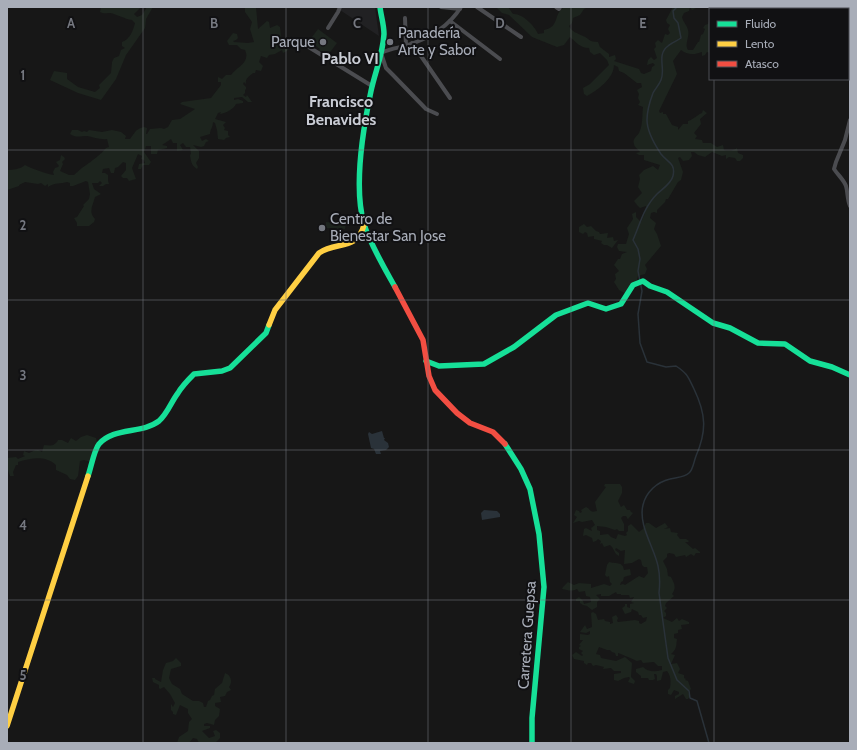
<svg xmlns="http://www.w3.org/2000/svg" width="857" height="750" font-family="Cabin,sans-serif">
<rect width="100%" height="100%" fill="#171717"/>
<!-- built -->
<path fill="#212123" d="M342 7H375L379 36 340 10Z"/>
<!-- green -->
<g fill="#1d241e">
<path d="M101 7H141L134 14 137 17 142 15 147 7H153L146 19 145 28 126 55 116 79 101 100 78 93 50 80 54 71 67 73V79L78 87 95 92 100 88 99 85 111 73 112 62 114 58 119 56 121 50 125 48 122 46V42C130 39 133 31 135 23L132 20C124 19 117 14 110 13 105 13 104 14 100 12Z"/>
<path d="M245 7H256L258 29 267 21 269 22 270 28 277 25 280 27 281 37 287 40 288 44 294 43 298 40 302 45 299 46 297 45 296 47 291 46 287 51 283 53 282 50 275 54 269 55 267 58 261 56 259 62 263 66 261 71 256 70 255 73H253C249 77 245 78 246 84L244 82 243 84 246 87V89L245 90V93L243 95 246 97 247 95 252 102H248L242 97 234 98V100L238 99 243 101V103L236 104C234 109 226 113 220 114L221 112 218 113 215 119 226 122 223 125 225 128 224 130 228 131V135L230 137 226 138 224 140 218 139 217 130 215 123 213 122C213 127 210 130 210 134L200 137 202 141 206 139 209 141 206 142 204 146 201 147 193 145 199 151V158L196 163 198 167 197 169C191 165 191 161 190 155L191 154 190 147H186L183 143 180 145 183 150 177 151V143H173L171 139 162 145 167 146V148L158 150 157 154H151V146H146L144 152 151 162 149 165H143L141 169H138L139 164 145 163 144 160 141 159 142 156 138 154 132 168 136 179 129 181 127 178H123L121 176 126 170V163L123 162 118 167 115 168 114 173H111L109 168 103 169 102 173H105L108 175V181L109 184H106L103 186H99L102 183 100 181 98 183H92L94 189 101 194 95 197C93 205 88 212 95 219L94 222 89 226H77V223L74 218 77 217 84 206 83 205 89 199 90 194 88 182 86 181 73 186H70V183L67 182C61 184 55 182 48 187V184L45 186 41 183 38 184 25 182 19 185V186L7 190V170C13 170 21 169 25 165 30 168 47 174 54 175L53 172 55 168 58 167 59 166 56 162 60 160 61 155 64 157 65 159 62 162 63 164 60 171 69 175H74C84 165 97 159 106 148L109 147 107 139C100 140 93 137 87 136 80 136 76 138 70 134L72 130H78L82 132 84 131 87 132 89 130 102 132 112 130 121 132 126 136 125 139H130C136 132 134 130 144 127L147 128 146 134H147L150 129 161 128 164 129 168 127 172 120 180 119 195 109 180 104 182 102 211 98 221 85V82H218V77L222 79 226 75H231C236 67 251 63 245 50L241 49 237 45H229L227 41 233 33 237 34 238 38 236 40 233 41 234 42 248 43 254 42 250 29 252 22 245 12Z"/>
<path d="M496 7H508L513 14C522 13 535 26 538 34L544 33V30C560 27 553 14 564 7H588L584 9 580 15 573 18 572 23 569 26C572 32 577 33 583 36 590 39 589 42 598 42L600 47 609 54V57L615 55 616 59 614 61 639 69 641 73 644 74 651 71 652 67 655 65 653 63 647 65 648 60 651 57 654 60 657 58 654 49 656 47 655 43 658 40 662 43 665 34 668 35 670 33 668 29 670 25 667 23 666 20 673 7H695L696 8 692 10 690 7 689 11 684 13 682 17C683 22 687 25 688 30 690 37 684 44 688 50H693L698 42H699L701 35 703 34 705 29 703 28 705 25 708 24 710 18V53L707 52 705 55 702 56V52C694 55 687 55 681 50L673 61 677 74 659 111 660 113 663 112V114H666L672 125 678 127V130L683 124H688V121C694 119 697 115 702 113L703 110 707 113 700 119 701 124 694 133 697 136 695 139 702 140 703 143H711L717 147 723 145 724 150C728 151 733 151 737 148L738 153 743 155V158L740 161H737L735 158 729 157 726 159V155L722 156 712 152 705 157 698 155 694 152H691L692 156 689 160 683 161 680 157 678 158 683 172 681 180 678 182 668 199H666L665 202 657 210V213L654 212 651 213 650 218 656 223 654 229 657 234 661 246 645 265 647 269 645 274 638 276 637 280 626 294 619 290 614 282 616 279 615 274 619 271 614 265 618 259H620L622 254 627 252 619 251 617 247 618 244H626L629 234 627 228 633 219 632 214 636 212V217L641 222 645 213 646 206 640 208 637 205 634 201 642 193 638 187 640 179 639 175 644 170 653 166 658 170 660 165 644 160V155H639L636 153 640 152C638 149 634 147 634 144 632 139 637 136 639 133 643 125 642 115 643 107L638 105 640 102 638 98 639 94 637 90 642 87 641 83H637L624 73 619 71 618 67 614 65C614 78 598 90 587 96L584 94 583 88 590 84 609 65 607 60 600 53 594 55 590 52 589 48C580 48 576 42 570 37L564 45 557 47 532 37 509 15 502 13Z"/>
<path d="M830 7H850V73L848 72V9H830Z"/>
<path d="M318 29 337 43 328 55 330 58 319 50 320 49 309 41Z"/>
<path d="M326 222 346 223 345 229 326 228Z"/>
<path d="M584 224 587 227 591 226 596 231 599 232 600 234 608 233 607 238 613 237 614 241 618 240 612 248 607 245H604L601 243 602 241 594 239V236L588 237 587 233 585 232 583 234 579 232V227Z"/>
<path d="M87 435 96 438 97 442 91 462 84 460 80 461 78 476 75 480 70 479 67 475 56 470V465C45 455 31 458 18 462V465H16L13 472 14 476H10L8 470H7V458L16 457 18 459 25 456 23 455 24 451 29 453C34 451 37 448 42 452L44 445C51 446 55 446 58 440H62L68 443 71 438 76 441 81 437Z"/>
<path d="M605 484H620L622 487V493L618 501 621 507 624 505 627 510H630L631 512 633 513 628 519 629 521 626 516H623L621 518 624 524V531H619L617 529 615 530 606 527 597 526V530L600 531V535L608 534 611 537 616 539 618 534 625 536 627 535 626 533 628 531V526L631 524 639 532 643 529 646 523H649L656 528 665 523 668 527 664 529 670 528 671 532 678 533 677 535 680 539H686L689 541 688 542H685L693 549 695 548 700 552V553H696L694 556 691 554 686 557 685 555 676 557 674 554 669 553 667 554V557L663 561 667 569 668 576 671 577C674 583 677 588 672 594L674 596 666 603 665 606 667 608 664 611 666 613V616L663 618 672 622 677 618 679 621 682 619 689 622V624L681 625 682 629 678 630V633L674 634V638L677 639C676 646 677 649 671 654L675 655 671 664 677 663 680 669 678 673 684 675V678L686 679 685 680 688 681 691 689 688 692 690 696 688 699H686L683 694 675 699V696L679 694V692L674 690 671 695 668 694V690L670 688C671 682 671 676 667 671L663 672 661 680 657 681V676L656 674H654L655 679 653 680H649L648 678H641V676L636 672V669L643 667C648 672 655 672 662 670V666H658L654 662 643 663 641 660 637 661C635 660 621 654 618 653V656H616L615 653 612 652 610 650H607L599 647 596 654 600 655 601 658 616 661 625 657 632 663 631 677 635 681 634 684 628 682 630 678 629 677 624 678 618 681 614 680V674L621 673V671H614L611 668 603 669 604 667 596 665 593 666 591 663H588L587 665 584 663V661L574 659 572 655 576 652 582 656 583 655 581 653 583 651 579 649V647L581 646 579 645 583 640H580V634L588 635 590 634V631L586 633 580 632 585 625 587 629 592 627 591 613 593 612 596 614 598 620 604 619 605 621 610 622V624L613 623 612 617 616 615 618 618 617 621 618 622 635 620 639 621V623L641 624 646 621 647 617 643 618 641 615H639L638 612 632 609 631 612 625 614 622 608 625 606V604H627V607L630 608V604L634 603 631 602 634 597 630 598 629 595H621V594H617L616 592 609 596H601V594L596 595 600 599 597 602V607L592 610 587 606 583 605 580 603V601H576V599L579 597 583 601 584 604 591 602 590 597 586 596 585 591 579 592 577 589C571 592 568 590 562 589L563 587 568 582 574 585 579 583 591 584V588L604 584 610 586 612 584 610 582 609 576 607 577 605 575 607 565 609 562C615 564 623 561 624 570L630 569 631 575 624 577 623 581 621 582 620 585 623 584 625 585 639 576 644 578 648 573 647 567H644L642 565 641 560 639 559 632 563 624 564 625 550 621 551 616 548 615 550 619 553V556L616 554 612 547 610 545 604 547 602 543 600 544 601 541 598 539 596 541 593 542 592 538 586 535 583 536 584 529 586 528 592 531 591 528 595 525 592 520 582 522 579 521 573 523 577 517 574 515 576 510 579 511 580 513 582 512 581 510 586 507C592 510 589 513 597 511L595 502 606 487 604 486Z"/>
<path d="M176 658 181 663V666L171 669 169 678 172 684 180 689 182 694 193 701H199L203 703 204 707H206L208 701 210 700 212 696 214 695 215 689 222 683 225 673C231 675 233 682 229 687L231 690 227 692 225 696 220 697 221 702 215 703V706L220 709 219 716 215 720 214 725 207 723 204 724V726H210V728L202 731 209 738 215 736 213 731 216 730 220 733V738L215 743H210V742L199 743 197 739 193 738 189 743H177L179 737 188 731 189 722 192 719 188 713V709L180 705 176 715 173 714V712L171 710V704L173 707 175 703 170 694 164 687 160 689 159 688V685L153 682 152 678H155V679L161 682 163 670 166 663 173 661Z"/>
</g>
<!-- water -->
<g fill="#2a3239">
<path d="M382 431 384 438H385L384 440 388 443 389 447 386 450 380 451 381 454H376L374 449 371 448 368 434 369 432 372 434Z"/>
<path d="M484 510 497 511 500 514V517L482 520 481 513Z"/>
</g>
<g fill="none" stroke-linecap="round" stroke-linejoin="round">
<!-- stream -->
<path stroke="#2a3239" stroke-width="1.5" d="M677 7 673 11 674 18 678 23 681 38C677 41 671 43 668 46 656 55 666 69 661 80 659 85 655 89 653 93 650 101 647 112 647 120 647 131 655 145 661 154 667 162 676 163 673 176 671 184 662 189 657 194 644 207 640 224 633 240L638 249 640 259 638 271 642 291 638 314 640 343 647 362 666 367 676 366C688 374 688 377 694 389 706 414 707 431 696 456 694 461 693 470 689 473 683 478 677 477 670 479 657 482 646 492 643 505 638 525 654 547 658 566 660 575 660 584 659 593L668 658 677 680 689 691 690 698 697 701 709 743"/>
<!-- street -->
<g stroke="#4b4c50" stroke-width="4">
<path d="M441 7 460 9"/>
<path d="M477 7 521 37"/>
<path d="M556 7 559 9 560 7"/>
<path d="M405 18 406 46"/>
<path d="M450 21 500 59"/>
<path d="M328 28 338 12 340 7"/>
<path d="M412 43 450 98"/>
<path d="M307 46 372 86"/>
<path d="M437 114 426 109 393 75 386 68 381 53C389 49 397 48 405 46 428 39 448 28 461 7"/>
<path d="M850 120 845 140 836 162 834 169C838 175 844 180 846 186 848 193 847 199 850 206"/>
</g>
<!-- fast -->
<g stroke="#16e098" stroke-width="5.5">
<path d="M380 7C381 16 384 25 384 34 383 54 375 72 371 91 363 129 353 186 364 224 370 244 385 269 395 287"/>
<path d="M426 361 439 366 484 364 514 347 556 315 588 303 606 309 621 304 633 285 643 281 650 286 667 292 713 323 730 328 758 343 785 344 810 361 832 367 850 375"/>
<path d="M505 444 521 469 530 489 539 534 544 587 532 718V743"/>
<path d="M88 476C91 468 94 450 99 444 113 427 142 434 159 421 168 413 171 402 178 393 182 386 188 380 194 374L222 371 230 368 266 333 269 325"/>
</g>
<!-- slow -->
<g stroke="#ffcf43" stroke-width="5.5">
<path d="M269 325 275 310 319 253C337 241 357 251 364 225"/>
<path d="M7 726 88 476"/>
</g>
<!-- jam -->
<path stroke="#f24e42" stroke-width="5.5" d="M395 287 423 340 429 376 435 390 457 413 470 423 493 432 505 444"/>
</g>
<!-- grid -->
<path fill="none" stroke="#757880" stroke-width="1" stroke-opacity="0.55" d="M143 7V743M286 7V743M428 7V743M571 7V743M714 7V9M714 79V743M7 150H850M7 300H850M7 450H850M7 600H850"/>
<!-- markers -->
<g fill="#757880" stroke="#111113" stroke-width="1.5">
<circle cx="323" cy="42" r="4"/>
<circle cx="390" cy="42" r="4"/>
<circle cx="322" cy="228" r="4"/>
</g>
<g text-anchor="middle" stroke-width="4" stroke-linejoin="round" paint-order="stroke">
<!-- poi labels -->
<g font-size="15" fill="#a8adb8" stroke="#111113" text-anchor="start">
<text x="398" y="38">Panadería<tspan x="398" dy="17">Arte y Sabor</tspan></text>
<text x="315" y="47" text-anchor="end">Parque</text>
<text x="330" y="224">Centro de<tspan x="330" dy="17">Bienestar San Jose</tspan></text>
</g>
<!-- street labels -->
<g font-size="15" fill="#a8adb8" stroke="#111113">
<text transform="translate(527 635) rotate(-86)" y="5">Carretera Guepsa</text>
</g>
<!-- neighbourhood labels -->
<g font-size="16" font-weight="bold" fill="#c9ccd4" stroke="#111113">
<text x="350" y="64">Pablo VI</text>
<text x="341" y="107">Francisco<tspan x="341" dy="18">Benavides</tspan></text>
</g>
</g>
<g font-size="13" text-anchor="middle" font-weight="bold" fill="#757880" stroke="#111113" stroke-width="4" stroke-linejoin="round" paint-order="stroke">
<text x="71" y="28">A</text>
<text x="214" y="28">B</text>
<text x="357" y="28">C</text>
<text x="500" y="28">D</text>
<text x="643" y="28">E</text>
<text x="23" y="80">1</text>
<text x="23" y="230">2</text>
<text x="23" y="380">3</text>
<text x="23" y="530">4</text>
<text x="23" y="680">5</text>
</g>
<!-- border -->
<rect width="857" height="750" fill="none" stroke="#a8adb8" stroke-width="16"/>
<!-- legend -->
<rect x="709" y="8" width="140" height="72" fill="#111113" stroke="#4d4f55"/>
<rect x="717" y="21" width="20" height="6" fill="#16e098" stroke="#4d4f55"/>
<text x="745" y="28" font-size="12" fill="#a8adb8">Fluido</text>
<rect x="717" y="41" width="20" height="6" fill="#ffcf43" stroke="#4d4f55"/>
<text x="745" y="48" font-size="12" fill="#a8adb8">Lento</text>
<rect x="717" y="61" width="20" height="6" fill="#f24e42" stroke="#4d4f55"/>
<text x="745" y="68" font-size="12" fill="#a8adb8">Atasco</text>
</svg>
